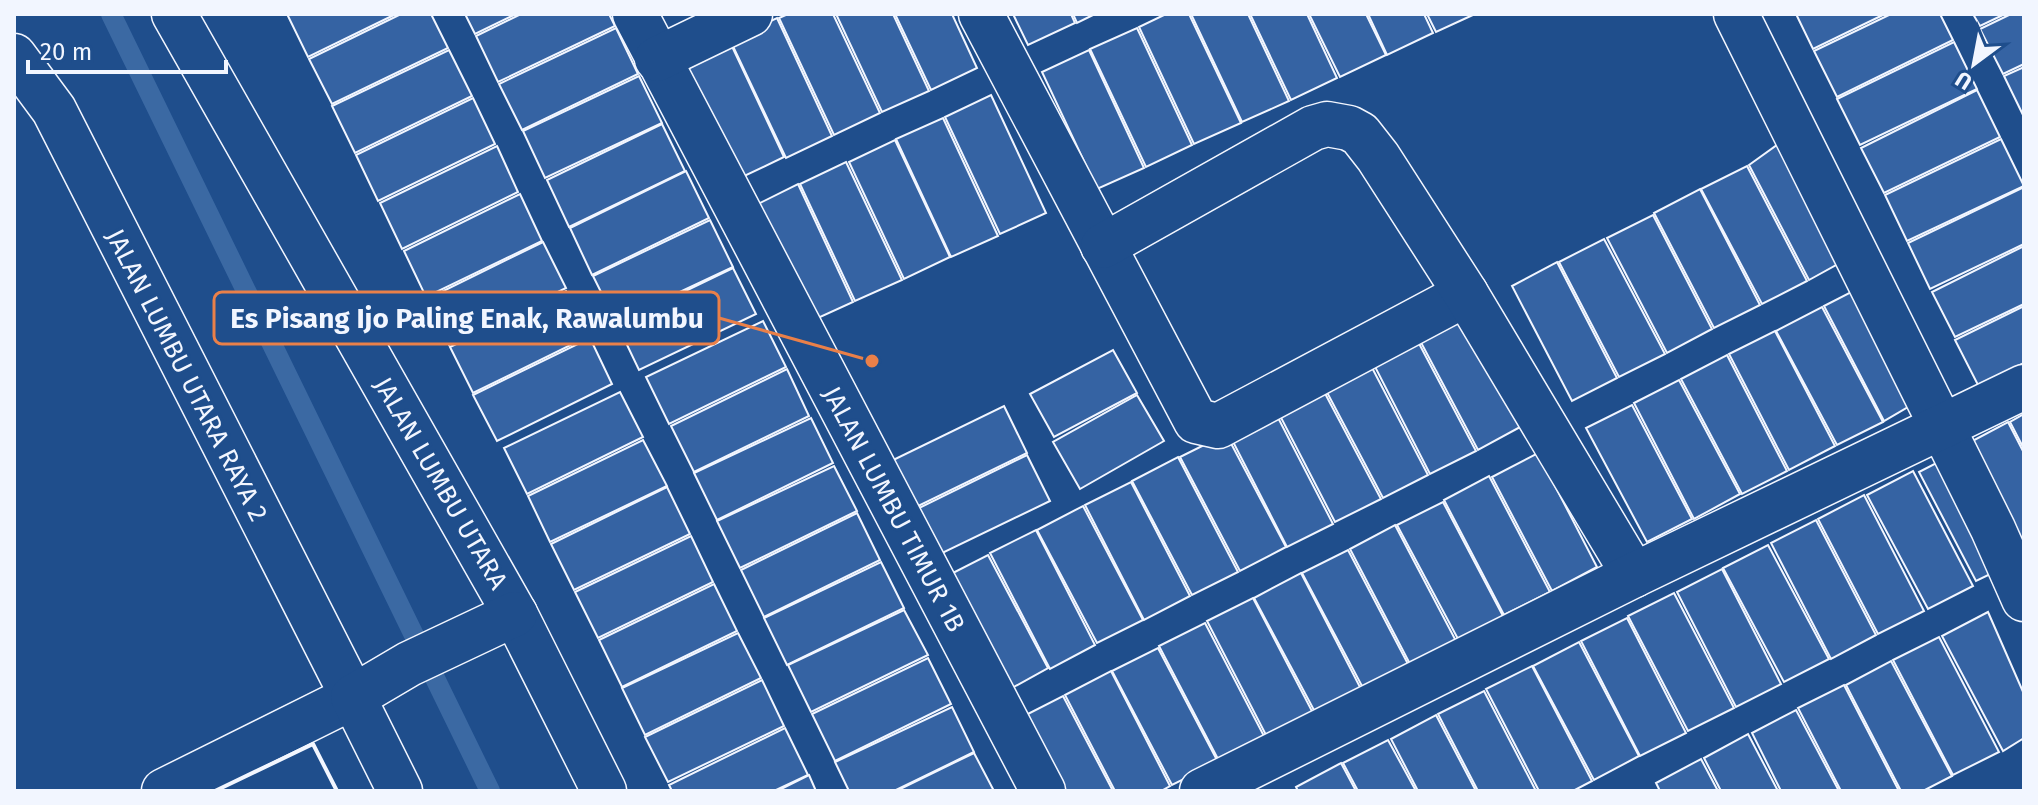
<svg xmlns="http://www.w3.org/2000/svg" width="2038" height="805" font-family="'Fira Sans',sans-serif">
<rect width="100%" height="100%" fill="#1f4e8c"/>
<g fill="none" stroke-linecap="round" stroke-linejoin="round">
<!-- stream -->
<path stroke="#3b69a3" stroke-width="20" d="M111 14 490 791"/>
</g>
<!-- building -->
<g fill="#3563a3" stroke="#f2f6ff" stroke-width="2">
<path d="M287 14H396L308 57Z"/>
<path d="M401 14H431L448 48 332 104 309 59Z"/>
<path d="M465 14H516L475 34Z"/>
<path d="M521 14H609L615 26 498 82 476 36Z"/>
<path d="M788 14H833L880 113 834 135 779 18Z"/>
<path d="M836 14H893L929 91 882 112Z"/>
<path d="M895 14H952L977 68 931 90Z"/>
<path d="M1013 14H1071L1075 23 1028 45Z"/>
<path d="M1073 14H1095L1077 23Z"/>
<path d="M1166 14H1189L1241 123 1194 144 1139 27Z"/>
<path d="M1191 14H1248L1289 101 1242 122Z"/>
<path d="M1250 14H1307L1337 78 1291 100Z"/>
<path d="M1309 14H1366L1386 55 1340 77Z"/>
<path d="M1368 14H1424L1433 33 1387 55Z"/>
<path d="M1427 14H1475L1436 32Z"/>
<path d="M1796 14H1885L1813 49Z"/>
<path d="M1891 14H1940L1953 40 1837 97 1814 51Z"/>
<path d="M1973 14H2005L1980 26Z"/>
<path d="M2011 14H2024V64L2003 74 1980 29Z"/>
<path d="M777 18 832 136 786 158 730 40Z"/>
<path d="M616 28 638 74 522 130 499 84Z"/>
<path d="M1137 28 1192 145 1146 167 1090 49Z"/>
<path d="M729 40 784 157 738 179 682 63Z"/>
<path d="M1954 42 1977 89 1860 145 1837 99Z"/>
<path d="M449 50 472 96 355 153 332 106Z"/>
<path d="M1089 50 1144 168 1097 189 1042 72Z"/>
<path d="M2024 67V117L2004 76Z"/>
<path d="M639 76 662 123 545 178 523 131Z"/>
<path d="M1977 90 2000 137 1884 193 1861 148Z"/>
<path d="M991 95 1046 213 1000 234 945 117Z"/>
<path d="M473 98 495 144 378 201 356 155Z"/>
<path d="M943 118 998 236 951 257 896 139Z"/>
<path d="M662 124 685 171 569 227 547 180Z"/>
<path d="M2001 139 2024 186 1907 241 1885 195Z"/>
<path d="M895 140 950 257 904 279 849 162Z"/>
<path d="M1781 142 1845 260 1809 280 1749 165Z"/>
<path d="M497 146 518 192 402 249 380 203Z"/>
<path d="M846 162 902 280 855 301 800 184Z"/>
<path d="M1747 166 1807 281 1762 304 1701 189Z"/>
<path d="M686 171 709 218 592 275 570 228Z"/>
<path d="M798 184 853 302 807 323 752 207Z"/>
<path d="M2024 187V244L1930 289 1908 243Z"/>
<path d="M1700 189 1760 305 1714 328 1654 213Z"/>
<path d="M520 194 542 241 426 297 404 251Z"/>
<path d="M1653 215 1712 329 1667 353 1607 238Z"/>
<path d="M710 220 733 267 616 322 593 276Z"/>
<path d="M1604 239 1665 354 1619 377 1559 262Z"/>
<path d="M543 242 566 288 449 345 427 299Z"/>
<path d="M2024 246V304L1955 337 1932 292Z"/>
<path d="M1557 262 1617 378 1572 401 1512 286Z"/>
<path d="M733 268 756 314 639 370 617 324Z"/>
<path d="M1857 289 1913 404 1884 421 1824 306Z"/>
<path d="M566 291 589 336 473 393 450 347Z"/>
<path d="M2024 306V363L1978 385 1955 340Z"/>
<path d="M1822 307 1883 422 1837 445 1776 331Z"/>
<path d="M1463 312 1522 426 1478 450 1417 335Z"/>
<path d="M763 321 786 367 669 424 646 377Z"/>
<path d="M1775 331 1835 446 1789 470 1729 354Z"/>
<path d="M1415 336 1476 451 1430 474 1371 359Z"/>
<path d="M590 338 612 384 497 441 473 395Z"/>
<path d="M1113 350 1137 393 1054 437 1030 394Z"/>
<path d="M1727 355 1787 471 1742 494 1681 379Z"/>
<path d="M1368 360 1428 475 1383 498 1322 383Z"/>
<path d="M787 369 809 416 694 472 671 426Z"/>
<path d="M1679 380 1740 494 1694 519 1634 403Z"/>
<path d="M1320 384 1381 499 1335 522 1276 408Z"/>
<path d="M620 392 643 437 527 494 504 448Z"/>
<path d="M1137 395 1164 441 1080 489 1053 442Z"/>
<path d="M1632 405 1692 519 1647 542 1586 428Z"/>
<path d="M1004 406 1027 453 910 510 887 463Z"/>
<path d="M1273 408 1333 524 1287 547 1228 432Z"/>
<path d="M2024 414V449L2010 422Z"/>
<path d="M811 418 833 463 717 520 694 473Z"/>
<path d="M2008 422 2024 453V560L1963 446Z"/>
<path d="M1226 434 1286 547 1240 571 1180 457Z"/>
<path d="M643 440 667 486 550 542 528 496Z"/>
<path d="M1538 453 1597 567 1552 591 1492 477Z"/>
<path d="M1027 455 1050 501 934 557 911 512Z"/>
<path d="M1178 457 1238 572 1192 595 1132 481Z"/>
<path d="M1948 457 2005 567 1976 581 1919 472Z"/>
<path d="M834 466 857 511 740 568 717 521Z"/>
<path d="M1913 471 1973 586 1928 609 1867 495Z"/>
<path d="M1489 476 1550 592 1504 615 1444 500Z"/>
<path d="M1131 482 1190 596 1144 620 1085 505Z"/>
<path d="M667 487 690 534 574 590 551 544Z"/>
<path d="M1864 495 1924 611 1878 634 1818 519Z"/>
<path d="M1443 502 1503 616 1458 639 1397 525Z"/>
<path d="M1083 506 1143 620 1097 643 1037 530Z"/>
<path d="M857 513 880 560 764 617 741 570Z"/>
<path d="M1816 520 1876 635 1831 659 1771 543Z"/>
<path d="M1395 525 1456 641 1410 664 1350 549Z"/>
<path d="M1036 530 1095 645 1050 669 990 553Z"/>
<path d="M691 536 713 582 598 638 575 592Z"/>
<path d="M1768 545 1829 659 1784 682 1723 568Z"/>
<path d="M1348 550 1408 664 1363 688 1302 573Z"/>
<path d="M988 555 1048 668 1003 693 943 578Z"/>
<path d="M881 562 904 608 787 665 764 618Z"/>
<path d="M1722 569 1781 684 1736 707 1677 592Z"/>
<path d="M1301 573 1361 689 1315 712 1254 598Z"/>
<path d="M714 584 737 631 622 687 599 640Z"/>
<path d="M1674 593 1734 708 1688 731 1628 616Z"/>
<path d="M1253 598 1313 713 1267 737 1207 621Z"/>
<path d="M904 610 928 655 811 712 788 665Z"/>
<path d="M1988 612 2024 694V738L2003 751 1942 636Z"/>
<path d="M1627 618 1686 733 1640 756 1581 641Z"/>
<path d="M1205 623 1265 738 1219 761 1159 646Z"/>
<path d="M738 633 761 678 645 735 622 688Z"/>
<path d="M1939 637 1999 752 1953 775 1893 660Z"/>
<path d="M1579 642 1639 756 1594 780 1533 666Z"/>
<path d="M1158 648 1218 762 1172 785 1112 671Z"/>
<path d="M928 658 951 704 835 761 812 714Z"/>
<path d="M1891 661 1952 776 1923 791H1901L1846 685Z"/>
<path d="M1532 666 1592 781 1573 791H1539L1486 689Z"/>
<path d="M1111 671 1170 786 1161 791H1115L1065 695Z"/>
<path d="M762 680 784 726 668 782 645 737Z"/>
<path d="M1844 685 1899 791H1841L1798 708Z"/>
<path d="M1484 691 1536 791H1478L1438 714Z"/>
<path d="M1063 696 1113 791H1055L1018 719Z"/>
<path d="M952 707 974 752 894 791H849L835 762Z"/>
<path d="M1796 710 1839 791H1781L1752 733Z"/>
<path d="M1436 715 1476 791H1418L1391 739Z"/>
<path d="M785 728 808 775 774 791H672L669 785Z"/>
<path d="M1748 734 1778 791H1721L1704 758Z"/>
<path d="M1388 740 1416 791H1358L1343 763Z"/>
<path d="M974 753 994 791H896Z"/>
<path d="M1701 759 1718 791H1660L1656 783Z"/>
<path d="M1341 763 1356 791H1298L1296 787Z"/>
<path d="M809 775 816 791H777Z"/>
</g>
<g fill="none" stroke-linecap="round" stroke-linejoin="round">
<defs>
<g id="minor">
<path d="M635 14 1043 791"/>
<path d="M981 14 1196 421 1218 426 1466 294"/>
<path d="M1736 14 1993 529 2024 599"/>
<path d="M14 56 54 110 353 697 164 791"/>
<path d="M657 59 750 14"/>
<path d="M1103 246 1313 128 1327 124 1349 128 1360 134 1378 157 1466 294 1634 575"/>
<path d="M1202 791 1634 575 2024 387"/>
</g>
<g id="tertiary">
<path d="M174 14 515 614 604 791"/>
<path d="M400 791 353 697 409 664 515 614"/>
</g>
</defs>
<!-- minor casing -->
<use href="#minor" stroke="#f2f6ff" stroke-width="47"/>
<!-- tertiary casing -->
<use href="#tertiary" stroke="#f2f6ff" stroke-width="47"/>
<!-- minor -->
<use href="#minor" stroke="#1f4e8c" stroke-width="44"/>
<!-- tertiary -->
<use href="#tertiary" stroke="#1f4e8c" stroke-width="44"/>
<!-- wall -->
<path stroke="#f2f6ff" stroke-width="4" d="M215 791 313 744 337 791"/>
</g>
<g text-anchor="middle" stroke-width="6" stroke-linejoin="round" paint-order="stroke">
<!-- street labels -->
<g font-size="26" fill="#f2f6ff" stroke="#1f4e8c">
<text transform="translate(187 375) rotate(63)" y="9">JALAN LUMBU UTARA RAYA 2</text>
<text transform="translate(441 483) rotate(60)" y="9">JALAN LUMBU UTARA</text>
<text transform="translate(894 509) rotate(62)" y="9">JALAN LUMBU TIMUR 1B</text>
</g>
</g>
<!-- callouts -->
<path fill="none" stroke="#ea8049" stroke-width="3" d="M872 361L719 318"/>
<circle fill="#ea8049" stroke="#1f4e8c" stroke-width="3" cx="872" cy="361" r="8"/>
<rect fill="#1f4e8c" stroke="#ea8049" stroke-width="3" x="214" y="292" width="505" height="52" rx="8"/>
<g font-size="28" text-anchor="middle" font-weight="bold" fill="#f2f6ff">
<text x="467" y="328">Es Pisang Ijo Paling Enak, Rawalumbu</text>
</g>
<!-- border -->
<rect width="2038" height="805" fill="none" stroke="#f2f6ff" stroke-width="32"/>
<!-- north arrow -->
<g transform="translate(1974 64) rotate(212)" stroke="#1f4e8c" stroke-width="6" paint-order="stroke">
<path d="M0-6L14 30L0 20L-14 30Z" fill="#f2f6ff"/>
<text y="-12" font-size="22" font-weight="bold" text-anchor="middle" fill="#f2f6ff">U</text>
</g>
<!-- scale -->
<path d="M28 60v12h198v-12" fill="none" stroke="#f2f6ff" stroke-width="4"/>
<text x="40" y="60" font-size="24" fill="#f2f6ff" stroke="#1f4e8c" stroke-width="6" paint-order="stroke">20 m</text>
</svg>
